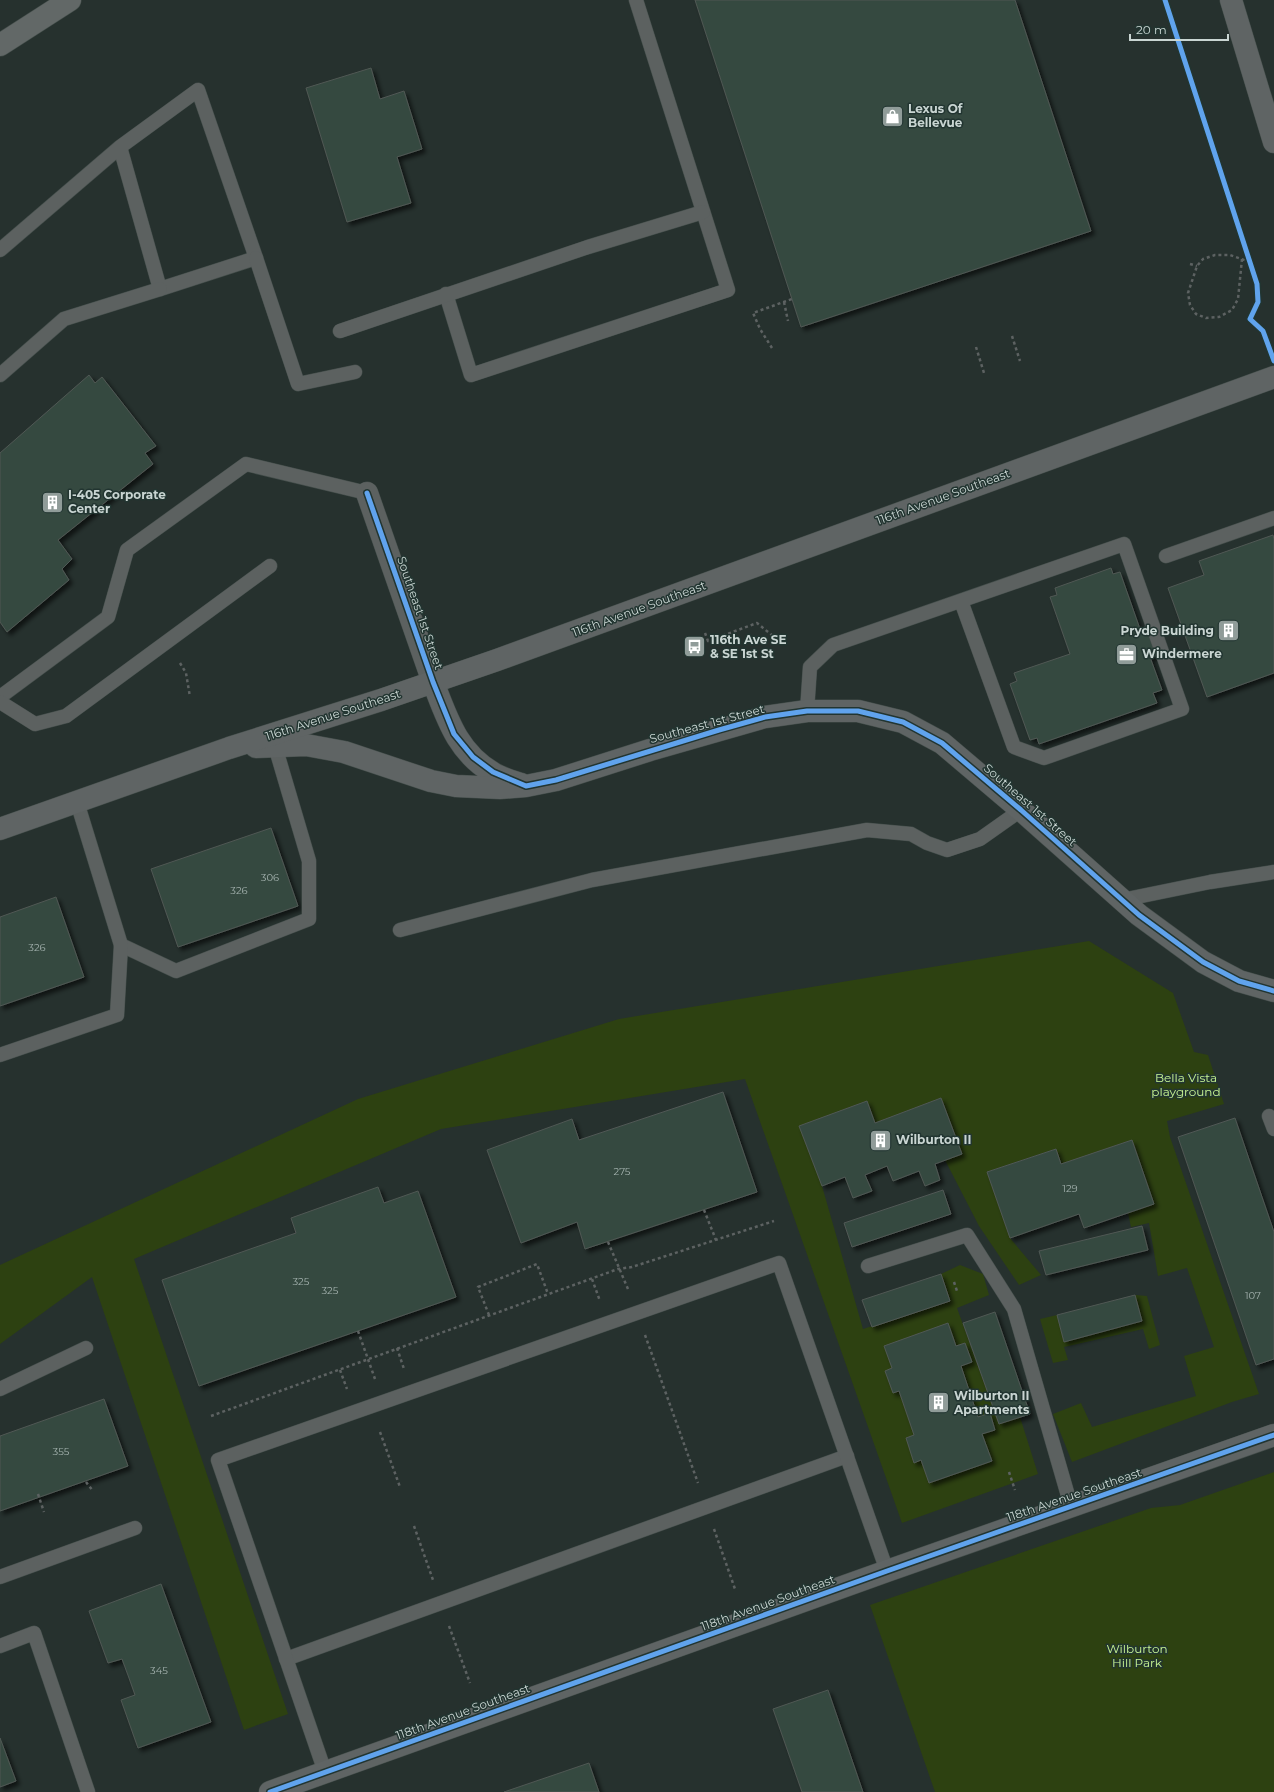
<svg xmlns="http://www.w3.org/2000/svg" width="1274" height="1792" font-family="Montserrat,sans-serif">
<defs>
<filter id="shadow"><feDropShadow dx="3.5" dy="3.5" stdDeviation="2" flood-color="#0009"/></filter>
</defs>
<rect width="100%" height="100%" fill="#26312e"/>
<!-- green -->
<g fill="#2d4111">
<path d="M1089 941 1173 993 1194 1052 1208 1055 1224 1104 1167 1121 1170 1137 1259 1394 1232 1402 1072 1462 1053 1414 1081 1403 1092 1427 1196 1396 1184 1356 1214 1347 1187 1268 1158 1276 1149 1223 1131 1227 1128 1213 1154 1204 1132 1140 1061 1164 1056 1149 987 1172 1010 1238 1041 1275 1019 1285 979 1226 945 1160 962 1154 941 1098 875 1123 867 1101 800 1126 822 1186 863 1329 950 1301 941 1274 960 1265 983 1274 989 1295 957 1308 999 1424 1020 1417 1038 1474 902 1523 745 1079 441 1129 134 1259 288 1714 244 1730 92 1277 0 1344V1265L358 1099 619 1019Z"/>
<path d="M1135 1295 1147 1296 1160 1345 1149 1349 1143 1329 1064 1347 1068 1360 1053 1363 1040 1319 1057 1315 1065 1342 1141 1321Z"/>
<path d="M1274 1472V1792H935L870 1605 1151 1508 1180 1505Z"/>
</g>
<!-- building -->
<g fill="#354940" stroke="#505854" filter="url(#shadow)">
<path d="M695 0H1015L1091 231 801 327Z"/>
<path d="M371 68 380 99 404 91 422 149 397 157 411 203 347 222 306 88Z"/>
<path d="M89 375 95 383 102 377 156 446 145 453 153 464 58 540 72 559 62 569 69 580 7 632 0 622V453Z"/>
<path d="M1273 535 1274 539V673L1207 697 1168 588 1204 575 1199 561Z"/>
<path d="M1111 568 1113 574 1120 572 1140 629 1147 626 1158 655 1150 657 1162 690 1153 693 1157 703 1039 744 1037 738 1030 740 1010 684 1017 681 1014 673 1070 654 1050 597 1057 595 1055 588Z"/>
<path d="M271 828 298 906 178 947 151 869Z"/>
<path d="M56 897 84 977 0 1006V917Z"/>
<path d="M723 1092 757 1192 585 1249 577 1222 521 1243 487 1150 572 1119 579 1140Z"/>
<path d="M941 1098 962 1154 935 1164 940 1180 925 1186 919 1171 893 1181 887 1166 865 1175 872 1191 853 1198 845 1177 822 1186 799 1126 867 1101 875 1123Z"/>
<path d="M1235 1118 1274 1232V1359L1256 1365 1178 1137Z"/>
<path d="M1132 1140 1154 1204 1084 1228 1079 1214 1010 1238 987 1172 1056 1149 1061 1164Z"/>
<path d="M378 1187 384 1203 418 1191 456 1297 199 1386 162 1280 296 1233 291 1218Z"/>
<path d="M943 1190 951 1214 852 1247 844 1223Z"/>
<path d="M1142 1226 1148 1250 1046 1275 1039 1251Z"/>
<path d="M941 1274 950 1301 872 1327 862 1300Z"/>
<path d="M1135 1295 1142 1321 1064 1342 1057 1315Z"/>
<path d="M995 1312 1030 1414 999 1424 963 1323Z"/>
<path d="M948 1323 956 1346 965 1343 972 1362 961 1366 978 1417 990 1413 995 1430 982 1434 992 1461 929 1483 921 1460 914 1463 906 1438 914 1435 899 1391 893 1393 885 1371 892 1368 884 1346Z"/>
<path d="M104 1399 128 1466 0 1511V1436Z"/>
<path d="M161 1584 211 1722 138 1748 121 1700 135 1695 129 1678 122 1659 108 1663 89 1611Z"/>
<path d="M828 1690 863 1792H802L773 1709Z"/>
<path d="M0 1738 16 1781 0 1787Z"/>
<path d="M589 1763 599 1792H504Z"/>
</g>
<g fill="none" stroke-linecap="round" stroke-linejoin="round">
<defs>
<g id="lane">
<path d="M0 250 120 147 198 90 256 258 160 289 120 147"/>
<path d="M256 258 298 384 355 372"/>
<path d="M446 294 471 375 728 290 636 0"/>
<path d="M340 331 588 247 703 212"/>
<path d="M0 375 64 319 160 289"/>
<path d="M1166 556 1274 518"/>
<path d="M0 697 108 617 127 550 246 464 367 493"/>
<path d="M0 702 35 724 66 716 270 566"/>
<path d="M807 711 810 667 833 645 1124 544 1182 709 1044 758 1014 747 961 601"/>
<path d="M1122 900 1210 882 1274 872"/>
<path d="M400 930 592 880 867 830 911 834 927 843 947 850 980 839 1021 810"/>
<path d="M121 945 176 971 309 919V861L275 746"/>
<path d="M0 1055 117 1015 121 945 77 802"/>
<path d="M1269 1116 1274 1129"/>
<path d="M868 1266 967 1235 1014 1309 1071 1506"/>
<path d="M0 1389 86 1348"/>
<path d="M0 1577 135 1528"/>
<path d="M0 1646 34 1633 88 1792"/>
<path d="M286 1659 847 1456"/>
<path d="M325 1772 218 1460 779 1263 887 1571"/>
</g>
<path id="street" d="M367 493 433 682"/>
<g id="secondary">
<path d="M1231 0 1274 142"/>
<path d="M433 682C447 718 457 752 493 773 501 778 512 781 521 784"/>
<path d="M256 747 306 745 344 752 431 781 456 786 500 788 526 786 556 780 650 750 765 717 807 711H858L903 722 942 743 1021 810 1139 915 1203 962 1239 981 1274 991"/>
<path d="M0 829 229 748 381 700 497 660 1274 377"/>
<path d="M270 1792 887 1571 1274 1435"/>
</g>
<path id="highway" d="M0 45 70 0"/>
</defs>
<!-- lane casing -->
<use href="#lane" stroke="#444e4b" stroke-width="15"/>
<!-- street casing -->
<use href="#street" stroke="#444e4b" stroke-width="23"/>
<!-- secondary casing -->
<use href="#secondary" stroke="#444e4b" stroke-width="23"/>
<!-- highway casing -->
<use href="#highway" stroke="#444e4b" stroke-width="23"/>
<!-- path -->
<g stroke="#5d6262" stroke-width="2.5" stroke-dasharray="3 3" stroke-linecap="butt">
<path d="M1242 259 1238 299 1232 310 1219 317 1206 318 1196 314 1190 305 1188 293 1197 266 1203 259 1215 255H1230L1250 262"/>
<path d="M1190 264 1197 266"/>
<path d="M784 302 788 321"/>
<path d="M1012 336 1020 361"/>
<path d="M976 347 984 373"/>
<path d="M772 348 760 329 753 313 792 299"/>
<path d="M705 633 708 641 757 623 773 636"/>
<path d="M180 663 186 673 190 697"/>
<path d="M704 1210 716 1240"/>
<path d="M608 1242 628 1289"/>
<path d="M592 1279 600 1301"/>
<path d="M954 1282 957 1291"/>
<path d="M489 1315 478 1287 537 1264 548 1294"/>
<path d="M358 1331 375 1379"/>
<path d="M645 1335 698 1483"/>
<path d="M397 1348 404 1369"/>
<path d="M340 1370 347 1389"/>
<path d="M211 1416 618 1269 632 1267 774 1221"/>
<path d="M380 1432 400 1487"/>
<path d="M1009 1472 1015 1490"/>
<path d="M86 1482 93 1491"/>
<path d="M38 1494 44 1512"/>
<path d="M414 1526 433 1580"/>
<path d="M714 1529 735 1589"/>
<path d="M449 1626 470 1683"/>
</g>
<!-- lane -->
<use href="#lane" stroke="#5c6160" stroke-width="14"/>
<!-- street -->
<use href="#street" stroke="#5c6160" stroke-width="22"/>
<!-- secondary -->
<use href="#secondary" stroke="#5f6464" stroke-width="22"/>
<!-- highway -->
<use href="#highway" stroke="#626867" stroke-width="22"/>
<defs>
<g id="cycleway">
<path d="M1165 0 1257 284 1258 302 1250 319 1263 331 1274 361"/>
<path d="M367 493 433 682 454 734 473 757 493 772 526 786 556 780 719 730 765 717 807 711H858L903 722 942 743 1021 810 1139 915 1203 962 1239 981 1274 991"/>
<path d="M270 1792 887 1571 1274 1435"/>
</g>
</defs>
<!-- cycleway casing -->
<use href="#cycleway" stroke="#223531" stroke-width="8"/>
<!-- cycleway -->
<use href="#cycleway" stroke="#60a3ed" stroke-width="5"/>
</g>
<!-- icons -->
<defs>
<symbol id="shop-square" viewBox="-11 -11 22 22"><rect x="-9" y="-9" width="18" height="18" rx="4" fill="#909c99" stroke="#223531"/><path d="M-5-2.5h2.3a2.7 3.5 0 0 1 5.4 0H5L5.5 6h-11ZM-1.5-2.5h3a1.5 2.3 0 0 0-3 0Z" fill="#fff"/></symbol>
<symbol id="building-square" viewBox="-11 -11 22 22"><rect x="-9" y="-9" width="18" height="18" rx="4" fill="#909c99" stroke="#223531"/><path d="M-4-6H4V6H1V3H-1V6H-4ZM-2.5-4.3h1.7v1.8h-1.7ZM.8-4.3h1.7v1.8H.8ZM-2.5-1h1.7V.8h-1.7ZM.8-1h1.7V.8H.8Z" fill="#fff"/></symbol>
<symbol id="bus-square" viewBox="-11 -11 22 22"><rect x="-9" y="-9" width="18" height="18" rx="4" fill="#909c99" stroke="#223531"/><path d="M-5-6H5V4H4V6H2V4H-2V6H-4V4H-5ZM-3.5-4V0h7V-4ZM-3.5 1.2v1.5H-2V1.2ZM2 1.2v1.5H3.5V1.2Z" fill="#fff"/></symbol>
<symbol id="office-square" viewBox="-11 -11 22 22"><rect x="-9" y="-9" width="18" height="18" rx="4" fill="#909c99" stroke="#223531"/><path d="M-6-3h4V-5.5h4V-3h4V5H-6ZM-1-4.5V-3h2v-1.5ZM-6 0V1H6V0Z" fill="#fff"/></symbol>
</defs>
<g fill-rule="evenodd">
<use href="#shop-square" x="880" y="104" width="25" height="25"/>
<use href="#building-square" x="40" y="490" width="25" height="25"/>
<use href="#building-square" x="1216" y="618" width="25" height="25"/>
<use href="#bus-square" x="682" y="634" width="25" height="25"/>
<use href="#office-square" x="1114" y="642" width="25" height="25"/>
<use href="#building-square" x="868" y="1128" width="25" height="25"/>
<use href="#building-square" x="926" y="1390" width="25" height="25"/>
</g>
<g text-anchor="middle" stroke-width="3" stroke-linejoin="round" paint-order="stroke">
<!-- number labels -->
<g font-size="10" fill="#a4b2ae">
<text x="270" y="881">306</text>
<text x="239" y="894">326</text>
<text x="37" y="951">326</text>
<text x="622" y="1175">275</text>
<text x="1070" y="1192">129</text>
<text x="301" y="1285">325</text>
<text x="330" y="1294">325</text>
<text x="1253" y="1299">107</text>
<text x="61" y="1455">355</text>
<text x="159" y="1674">345</text>
</g>
<!-- poi labels -->
<g font-size="12" font-weight="bold" fill="#c9d5d2" stroke="#223531" text-anchor="start">
<text x="908" y="113">Lexus Of<tspan x="908" dy="14">Bellevue</tspan></text>
<text x="68" y="499">I-405 Corporate<tspan x="68" dy="14">Center</tspan></text>
<text x="1214" y="635" text-anchor="end">Pryde Building</text>
<text x="710" y="644">116th Ave SE<tspan x="710" dy="14">&amp; SE 1st St</tspan></text>
<text x="1142" y="658">Windermere</text>
<text x="896" y="1144">Wilburton II</text>
<text x="954" y="1400">Wilburton II<tspan x="954" dy="14">Apartments</tspan></text>
</g>
<!-- street labels -->
<g font-size="12" fill="#c9d5d2" stroke="#223531">
<text transform="translate(943 497) rotate(-20)" y="4">116th Avenue Southeast</text>
<text transform="translate(639 609) rotate(-20)" y="4">116th Avenue Southeast</text>
<text transform="translate(420 613) rotate(71)" y="4">Southeast 1st Street</text>
<text transform="translate(333 715) rotate(-18)" y="4">116th Avenue Southeast</text>
<text transform="translate(707 724) rotate(-15)" y="4">Southeast 1st Street</text>
<text transform="translate(1030 805) rotate(41)" y="4">Southeast 1st Street</text>
<text transform="translate(1074 1495) rotate(-19)" y="4">118th Avenue Southeast</text>
<text transform="translate(768 1603) rotate(-20)" y="4">118th Avenue Southeast</text>
<text transform="translate(463 1712) rotate(-20)" y="4">118th Avenue Southeast</text>
</g>
<!-- park labels -->
<g font-size="12" fill="#c9f693" stroke="#223531">
<text x="1186" y="1082">Bella Vista<tspan x="1186" dy="14">playground</tspan></text>
<text x="1137" y="1653">Wilburton<tspan x="1137" dy="14">Hill Park</tspan></text>
</g>
</g>
<!-- scale -->
<path d="M1130 34v6h98v-6" fill="none" stroke="#c9d5d2" stroke-width="2"/>
<text x="1136" y="34" font-size="12" fill="#c9d5d2" stroke="#223531" stroke-width="3" paint-order="stroke">20 m</text>
</svg>
